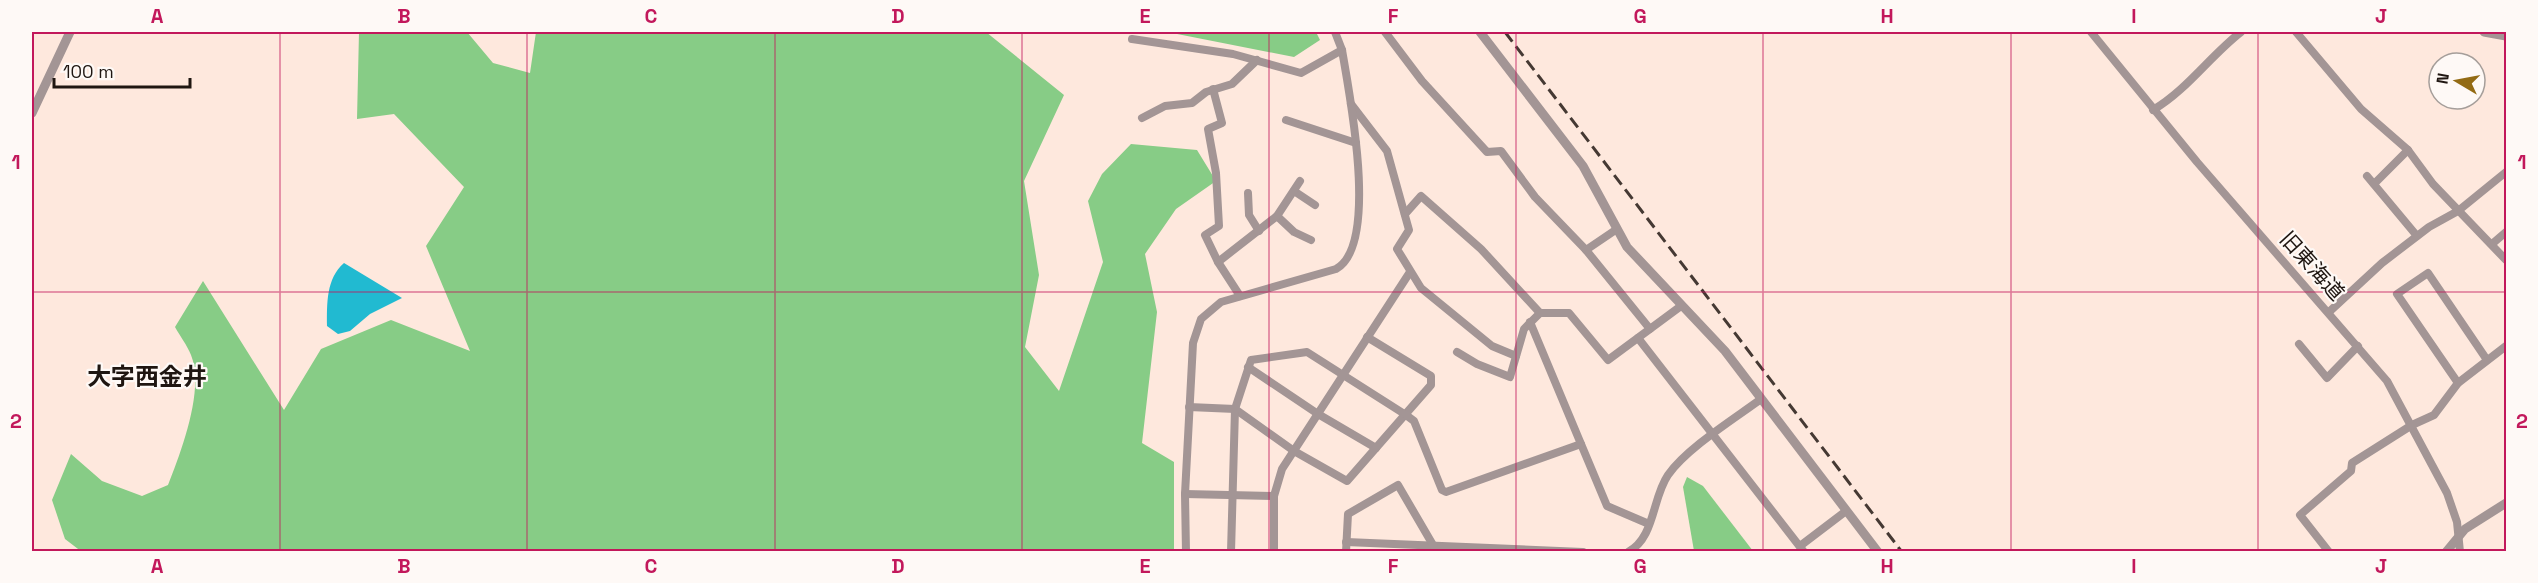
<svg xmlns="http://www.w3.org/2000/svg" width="2538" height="583" font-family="'Space Grotesk','Noto Sans JP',sans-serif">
<rect width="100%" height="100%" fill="#fee8dd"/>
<!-- forest -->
<g fill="#87cc86">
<path d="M359 32H467L493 63 530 73 536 32H986L1064 95 1024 181 1039 275 1025 347 1059 391 1103 262 1088 201 1102 174 1131 144 1197 150 1216 181 1176 209 1145 254 1157 312 1142 443 1174 462V551L82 552 65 539 52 500 71 454 102 481 142 496 168 485C181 452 205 389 191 355 187 345 180 336 175 327L203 281 284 410 321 349 391 320 470 351 426 246 464 187 394 114 357 119Z"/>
<path d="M1167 32H1316L1320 40 1294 57Z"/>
<path d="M1687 477 1703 486 1753 551H1694L1683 487Z"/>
</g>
<!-- water -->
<path fill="#21bad1" d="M344 263 402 298 370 314 350 331 338 334 327 326C327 303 326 279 344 263Z"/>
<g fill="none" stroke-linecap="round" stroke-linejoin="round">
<!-- minor -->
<g stroke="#a39595" stroke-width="8">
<path d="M1385 32 1422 81 1487 152 1501 151 1535 197 1586 250 1650 329"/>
<path d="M2091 32 2197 162 2387 381 2447 493 2457 522 2460 552"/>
<path d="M2296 32 2361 109 2408 150 2433 184 2506 260"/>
<path d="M1132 39 1233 54 1301 73 1342 50"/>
<path d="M1213 89 1222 123 1208 129 1216 173 1219 226 1205 235 1218 262 1240 296"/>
<path d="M1351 104 1387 151 1409 230 1397 249 1421 288 1492 346 1516 356"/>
<path d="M2153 110C2187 90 2210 56 2241 32"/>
<path d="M1142 118 1165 106 1192 103 1206 92 1232 84 1257 60"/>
<path d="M1286 120 1356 143"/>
<path d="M2367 176 2417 236"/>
<path d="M2374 184 2408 150"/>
<path d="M1294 191 1315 205"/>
<path d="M1248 193 1249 215 1259 231"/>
<path d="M1405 214 1421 196 1481 249 1540 313"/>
<path d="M1277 216 1294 232 1311 240"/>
<path d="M2492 244 2506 232"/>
<path d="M1586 250 1617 229"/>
<path d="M1218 262 1277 216 1300 181"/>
<path d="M2329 312 2382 263 2429 227 2458 211 2506 172"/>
<path d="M1638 338 1804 552"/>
<path d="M2299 344 2327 378 2358 346"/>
<path d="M1457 352 1477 364 1510 377 1524 329 1540 313H1569L1608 360 1681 306"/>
<path d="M1248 367 1318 414 1376 448"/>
<path d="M2458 383 2397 294 2428 273 2487 360"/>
<path d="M1189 407 1235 409 1294 451 1347 481 1431 385V376L1367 337"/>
<path d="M1581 444 1607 506 1649 524"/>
<path d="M1185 494 1274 496"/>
<path d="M1346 542 1583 552"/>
<path d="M1800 546 1846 511"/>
<path d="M1186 552 1185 494 1193 343 1201 319 1221 302 1336 269C1380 245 1349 92 1342 50L1335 32"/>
<path d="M1231 552 1235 409 1251 360 1307 352 1406 415 1414 421 1442 490 1446 492 1581 444 1530 322"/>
<path d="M1274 552V496L1282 469 1410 272"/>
<path d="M1346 552 1348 514 1398 485 1433 545"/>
<path d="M1628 552C1655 538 1652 498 1668 475 1687 448 1734 419 1761 399"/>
<path d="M2329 552 2300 515 2351 471 2352 463 2412 425 2434 415 2458 383 2506 346"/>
</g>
<!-- tertiary -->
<g stroke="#a39595" stroke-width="9">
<path d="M1480 32 1583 166 1627 247 1725 351 1878 552"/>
<path d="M2484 32 2506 36"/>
<path d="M32 113 70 32"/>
<path d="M2446 552 2465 529 2506 503"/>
</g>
<!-- rail -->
<path stroke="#453933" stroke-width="3" stroke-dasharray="12 6" stroke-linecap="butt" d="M1505 32 1902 552"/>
</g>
<!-- grid -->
<path fill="none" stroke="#c2185b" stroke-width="1.5" stroke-opacity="0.55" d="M280 32V552M527 32V552M775 32V552M1022 32V552M1269 32V552M1516 32V552M1763 32V552M2011 32V552M2258 32V552M32 292H2506"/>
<g text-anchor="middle" stroke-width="4.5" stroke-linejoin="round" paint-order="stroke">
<!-- street labels -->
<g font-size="21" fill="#1f1611" stroke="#fef9f6">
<text transform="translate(2312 266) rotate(48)" y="7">旧東海道</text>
</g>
<!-- quarter labels -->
<g font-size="24" font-weight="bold" fill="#1f1611" stroke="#fef9f6">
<text x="147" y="385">大字西金井</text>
</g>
</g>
<!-- border -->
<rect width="2538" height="583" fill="none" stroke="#fef9f6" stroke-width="66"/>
<!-- north arrow -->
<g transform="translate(2457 81) rotate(280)"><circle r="28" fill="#fef9f6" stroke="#a59e9a" stroke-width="1.5"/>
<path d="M0-4.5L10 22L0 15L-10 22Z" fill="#936b14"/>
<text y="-9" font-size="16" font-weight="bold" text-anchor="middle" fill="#1f1611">N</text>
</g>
<!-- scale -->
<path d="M54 78v9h136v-9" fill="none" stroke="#1f1611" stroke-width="3"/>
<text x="63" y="78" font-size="18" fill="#1f1611" stroke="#fef9f6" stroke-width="4.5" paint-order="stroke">100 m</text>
<rect x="33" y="33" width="2472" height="517" fill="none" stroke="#c2185b" stroke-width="2"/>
<g font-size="20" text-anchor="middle" font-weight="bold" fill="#c2185b">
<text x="157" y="23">A</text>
<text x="404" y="23">B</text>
<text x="651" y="23">C</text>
<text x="898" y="23">D</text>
<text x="1145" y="23">E</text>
<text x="1393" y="23">F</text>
<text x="1640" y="23">G</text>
<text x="1887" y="23">H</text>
<text x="2134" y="23">I</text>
<text x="2381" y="23">J</text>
<text x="16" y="169">1</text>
<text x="2522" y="169">1</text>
<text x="16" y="428">2</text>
<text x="2522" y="428">2</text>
<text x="157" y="573">A</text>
<text x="404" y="573">B</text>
<text x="651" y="573">C</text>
<text x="898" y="573">D</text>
<text x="1145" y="573">E</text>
<text x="1393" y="573">F</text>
<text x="1640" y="573">G</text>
<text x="1887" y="573">H</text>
<text x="2134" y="573">I</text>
<text x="2381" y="573">J</text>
</g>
</svg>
